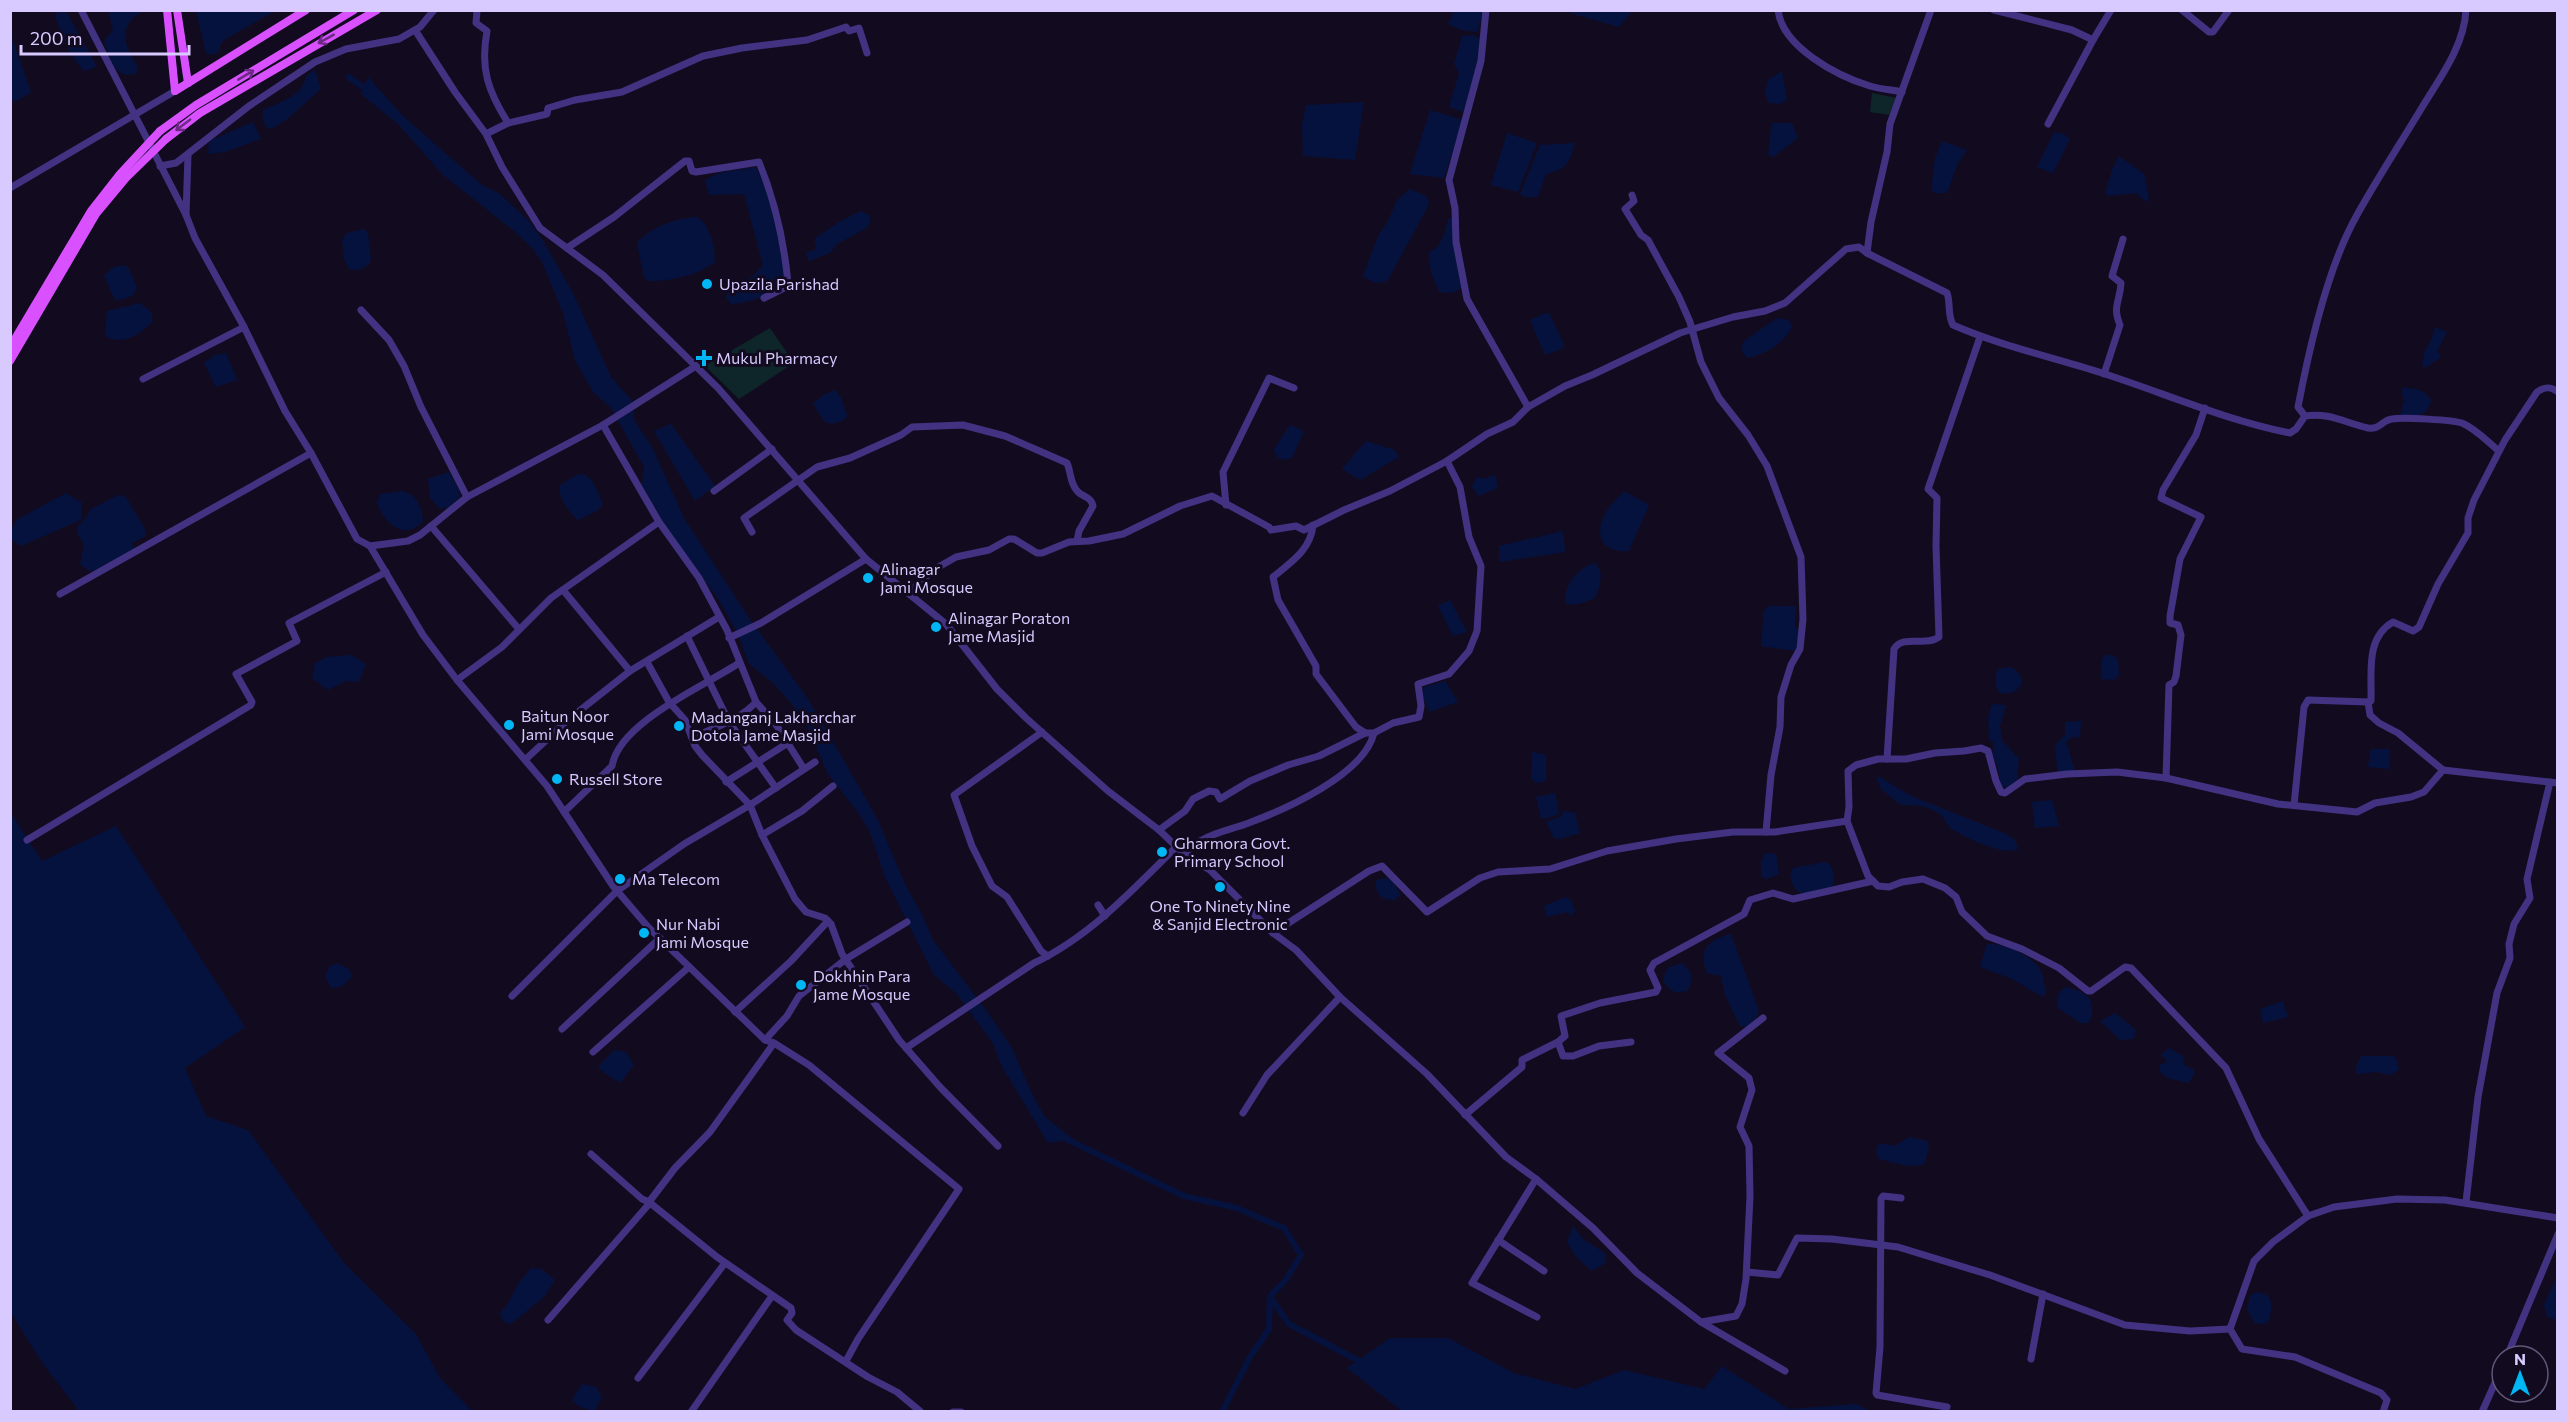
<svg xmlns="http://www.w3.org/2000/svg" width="2568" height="1422" font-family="Commissioner,sans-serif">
<rect width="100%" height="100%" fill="#120b20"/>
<!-- green -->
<g fill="#0e262a">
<path d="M1872 93 1897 98 1889 115 1870 112Z"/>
<path d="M770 328 794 363 739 399 705 366Z"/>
</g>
<!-- water -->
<g fill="#06123e">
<path d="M60 10 67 13 97 67 84 71C72 60 59 31 55 15Z"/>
<path d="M108 11H142C140 14 135 15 132 19 117 36 130 52 138 68L137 73C115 81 110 59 104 41L113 30Z"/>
<path d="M196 11 275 10V11L224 40 220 45V51L212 55 206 53Z"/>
<path d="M1454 11H1484L1477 32 1462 30 1448 24Z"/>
<path d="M1571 11V10L1632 11 1619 27 1570 13Z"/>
<path d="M11 35 31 92 15 102 11 99Z"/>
<path d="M1474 35 1481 40 1478 66 1464 112 1449 107 1459 73 1454 64 1462 36Z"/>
<path d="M315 69 321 89C308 99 284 126 269 129 263 124 262 117 263 110 280 102 303 96 306 76Z"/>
<path d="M1782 71 1787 99 1781 104 1769 103 1765 93 1768 80Z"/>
<path d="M368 77 402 115 452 159 481 184 500 194 529 221 542 239 572 291 611 377 633 402 634 420 652 447 684 518 749 618 808 699 824 726 878 820 904 882 922 915 933 940 986 1010 1012 1048 1032 1094 1045 1117 1073 1139 1048 1143 1000 1063 994 1045 957 994 934 975 885 877 870 832 859 814 828 774 808 728 791 703 772 682 749 664 739 636 719 600 666 527 642 485 644 467 611 408 593 392 575 360 563 313 542 262 532 248 513 230 442 174 398 124 361 94Z"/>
<path d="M1364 102 1355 160 1303 156 1302 125 1306 105Z"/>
<path d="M1430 110 1463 120 1444 178 1410 174Z"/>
<path d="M253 122 261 139 225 152 208 154 209 141Z"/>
<path d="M1772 123H1792L1798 138 1773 157 1768 154Z"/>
<path d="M2054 132 2064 134 2070 139 2053 173 2037 167Z"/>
<path d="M1507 133 1537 143 1518 192 1491 185Z"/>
<path d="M1942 141 1967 150 1958 163 1947 193H1935L1931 190 1935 158Z"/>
<path d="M1575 143C1569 163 1568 169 1546 174L1538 197H1524L1520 194 1540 145Z"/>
<path d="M2119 156 2144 174 2149 196 2146 202 2136 193 2109 196 2105 193 2112 170Z"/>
<path d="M756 167C774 203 782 243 786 283 768 295 753 303 731 304L726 297 731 285 752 277 763 265 744 194 709 195 705 180 719 173Z"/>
<path d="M1410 189 1426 196 1429 202 1426 210 1388 280C1379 286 1371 282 1363 276L1379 234 1388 221 1397 200Z"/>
<path d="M861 211 868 214 871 219 867 228 837 244 830 253 809 261 806 253 815 250 816 246 814 239 839 222Z"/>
<path d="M697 217C710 224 715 248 715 262 697 276 670 281 648 281L644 277 637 243C651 227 676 218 697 217Z"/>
<path d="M1454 217 1462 286C1458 293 1448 294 1440 292 1433 281 1428 265 1429 252 1442 248 1445 231 1448 219Z"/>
<path d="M365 229 368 233 371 260C368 268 357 272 349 269L344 258 342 240 347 233Z"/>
<path d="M123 265 128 267 137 288C135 297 123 300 115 300L104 276 112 268Z"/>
<path d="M140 303 151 312 153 321C140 335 123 346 105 336L107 311Z"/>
<path d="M1545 313H1549L1563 342 1564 348 1545 355 1530 320Z"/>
<path d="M1777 318 1789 320 1792 327C1784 344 1765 354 1747 358L1741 350 1744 341Z"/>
<path d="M2435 327 2447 332 2437 351 2441 357 2425 368 2422 364 2425 350 2430 343Z"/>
<path d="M226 353 237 380 216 387 204 363 215 355Z"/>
<path d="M2405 387C2417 390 2426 389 2431 401 2427 418 2414 416 2400 415L2404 401 2401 390Z"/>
<path d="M835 390 841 397 847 416 844 420 832 424 825 422 813 404 823 395Z"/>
<path d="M671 424 715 486 695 501 654 431Z"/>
<path d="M1290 425 1302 430 1303 433 1292 458 1284 460 1277 457 1274 449Z"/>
<path d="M1366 441 1395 450 1399 457 1360 480 1342 469Z"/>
<path d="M449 472 459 490 460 497 450 507 440 509 430 498 428 479Z"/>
<path d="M583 474C595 479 597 492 603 504L597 511 578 520C568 511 560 500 559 486L576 475Z"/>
<path d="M1495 475 1498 488 1478 496 1472 487 1476 477 1483 479Z"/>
<path d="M402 491C418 495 421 506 423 521 403 542 385 523 377 503L380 494Z"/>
<path d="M1624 491 1649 505 1629 551C1604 553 1593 537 1605 514 1609 505 1618 498 1624 491Z"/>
<path d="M66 493 82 503 81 520 21 546 12 540 11 532 16 520Z"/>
<path d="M118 495 124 496 127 499 144 527 146 536 132 543 134 550 96 570 89 571 80 564 84 545 77 532 78 526 85 519 91 509Z"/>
<path d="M1563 531 1565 552 1499 562V546Z"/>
<path d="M1595 563C1605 572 1600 587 1595 598 1585 602 1576 607 1565 603 1564 585 1578 567 1595 563Z"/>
<path d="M1450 600 1467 632 1453 636 1438 606Z"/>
<path d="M1769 606H1796L1795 628 1798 629 1799 638 1796 651 1761 646 1764 611Z"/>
<path d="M351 655 366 664 359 682 346 681 328 690 312 678 315 663 327 657Z"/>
<path d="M2107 655H2113L2118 660 2119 675 2114 680 2101 679 2102 658Z"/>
<path d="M2011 667 2019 673 2022 683C2016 693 2011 694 2000 693L1995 685 1997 669Z"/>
<path d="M1445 681 1458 702 1429 712 1421 692 1424 687Z"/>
<path d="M1992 704 2006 705 2000 726 2002 740 2019 759 2017 780 2007 788 2001 785 1998 768 1992 753 1994 747 1993 742 1989 740 1988 718Z"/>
<path d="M2081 721 2080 738 2072 737 2066 742 2075 771 2058 773 2055 748 2057 743 2065 735V722Z"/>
<path d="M2371 749H2389L2390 769 2368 767Z"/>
<path d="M1532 752 1546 755V781L1536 783 1531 778Z"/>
<path d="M1878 776 1909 795 2006 834 2015 840 2018 849C2005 856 1964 838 1952 829 1946 825 1944 815 1937 812 1924 805 1915 805 1901 805L1881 789 1877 779Z"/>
<path d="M1555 793 1559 814 1545 819 1541 818 1536 797Z"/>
<path d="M2052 800 2059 826 2035 828 2032 802Z"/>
<path d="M1563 811 1575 813 1580 833 1559 839 1554 838 1546 822 1562 816Z"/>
<path d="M10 812 42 861 116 826 245 1027 185 1068 206 1116 248 1130 344 1263 416 1334 440 1378 472 1411H79L43 1364 11 1313Z"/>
<path d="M1765 853 1776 854 1779 874 1767 879 1761 876V862Z"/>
<path d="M1824 862 1830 864C1834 872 1836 880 1832 887 1818 891 1796 901 1792 882 1790 876 1790 874 1793 868Z"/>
<path d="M1387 878 1393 880 1400 895 1395 900C1380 900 1375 894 1376 880Z"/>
<path d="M1565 897 1571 900 1575 911 1571 917 1568 912 1547 917 1544 906Z"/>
<path d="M1731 934 1759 1011 1755 1020 1748 1027 1740 1026 1725 995 1721 976 1707 973C1697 949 1709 940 1731 934Z"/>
<path d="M1987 944C2004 943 2033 955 2041 971 2044 978 2045 987 2046 995L2041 996 2012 979 1980 967Z"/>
<path d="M337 963 349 969 352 977 341 987 331 988 325 976 330 966Z"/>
<path d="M1682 963C1692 972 1695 979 1687 991 1674 994 1669 991 1663 980L1667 968Z"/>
<path d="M2066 987C2087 991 2098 1001 2089 1023H2080L2058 1008C2056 998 2057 992 2066 987Z"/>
<path d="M2283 1001 2288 1017 2263 1023 2260 1009Z"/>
<path d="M2115 1013 2134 1028 2136 1032 2133 1039 2120 1040 2100 1021Z"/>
<path d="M2169 1048 2183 1056 2185 1066 2193 1069 2195 1073 2188 1083 2168 1078 2160 1072V1065L2167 1062 2161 1054Z"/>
<path d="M614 1050 626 1052 634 1065 620 1083 599 1069V1066Z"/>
<path d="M2361 1056H2392L2396 1058 2399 1069 2391 1075 2376 1072 2357 1074 2355 1069Z"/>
<path d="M1909 1137 1927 1141 1929 1147 1924 1165 1907 1166 1879 1159 1876 1152 1879 1143 1895 1146Z"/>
<path d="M1573 1226 1584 1240 1605 1253V1263L1592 1271 1577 1258 1567 1243Z"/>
<path d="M531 1268 542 1269 555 1280 545 1296 511 1324C504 1323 501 1320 500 1313L507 1305 518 1284Z"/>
<path d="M2557 1276V1314L2555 1320 2547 1316 2544 1305Z"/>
<path d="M2258 1292 2269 1296 2272 1307 2269 1320 2265 1324 2255 1323 2247 1310 2250 1295Z"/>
<path d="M1390 1338H1448L1514 1373 1575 1389 1624 1370 1704 1389 1722 1366 1789 1409 1857 1404 1870 1411H1402L1347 1368Z"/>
<path d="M582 1384 596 1387 602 1397 594 1411 580 1407 572 1400Z"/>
</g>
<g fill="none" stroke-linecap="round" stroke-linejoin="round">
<!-- canal -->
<g stroke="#06123e" stroke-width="6">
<path d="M349 77 368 91"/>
<path d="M1062 1137 1184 1196 1237 1208 1284 1228 1301 1255 1285 1281 1270 1296 1269 1329 1250 1357 1222 1412"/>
<path d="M1270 1297 1289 1324 1365 1364"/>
</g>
<!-- minor -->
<g stroke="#423382" stroke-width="7">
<path d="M81 10 186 215 195 238 244 327 285 411 311 453 357 539 370 546 423 635 457 680 547 786 613 886 648 927 765 1040 774 1043 809 1065 959 1189 858 1339 846 1361"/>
<path d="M477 10 476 23 487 31C480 69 488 91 508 123"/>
<path d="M1486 10 1481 61 1449 180 1455 208 1456 242 1467 299 1528 407"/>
<path d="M1778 10C1782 47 1837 76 1870 86 1880 89 1892 90 1902 92"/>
<path d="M1994 10 2072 30 2093 40 2048 124"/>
<path d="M2182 10 2209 32H2213L2229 10"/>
<path d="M415 30 455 92 486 134 502 167 540 228 603 275 718 388 866 559 946 624 997 689 1026 718 1108 791 1159 830 1184 854 1210 870 1273 933 1296 950 1340 997 1427 1074 1506 1157 1536 1179 1593 1228 1637 1273 1701 1322 1736 1316 1742 1304 1746 1279 1750 1196 1749 1146 1740 1127 1752 1090 1749 1078 1718 1053 1763 1018"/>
<path d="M2093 40 2111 10"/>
<path d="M486 134 508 123 547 114 548 108 575 100 622 92 703 56 742 48 807 40 846 27 849 31 859 28 867 53"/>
<path d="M160 166 176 163 249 106 315 62 346 49 399 39 420 27 434 10"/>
<path d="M10 188 175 91"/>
<path d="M1632 195 1634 201 1625 209 1641 235 1648 240 1679 297 1690 322 1701 362 1719 398 1748 435 1767 466 1801 557 1803 619 1800 649 1791 665 1781 697 1780 727 1771 775 1766 832"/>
<path d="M186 215 188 155"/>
<path d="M567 248 614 217 685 161H689L692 171 696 172 759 162C775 201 784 241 788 283L784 288 764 298"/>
<path d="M1867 253 1947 293C1951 304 1947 314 1953 325 2001 346 2052 357 2102 373 2164 393 2225 420 2290 433L2296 429 2305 416C2329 412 2345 423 2368 428 2380 430 2382 420 2392 419 2403 417 2453 420 2462 423 2476 429 2488 442 2499 451"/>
<path d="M361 310 389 340 404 366 421 407 467 497"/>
<path d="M2104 374 2120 325C2112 306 2120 302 2121 283L2112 276 2123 239"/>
<path d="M143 379 244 327"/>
<path d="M2305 416 2298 407C2309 349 2328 266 2357 215 2377 179 2400 144 2421 109 2439 79 2464 47 2466 10"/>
<path d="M603 425 659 522 699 578 727 630 756 702 777 726 804 769"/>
<path d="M714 491 772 449"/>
<path d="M1226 505 1223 472 1269 378 1294 388"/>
<path d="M1313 525C1311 550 1290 563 1273 577L1278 600 1316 666V674L1356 727 1365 733H1374L1393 723 1419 717 1421 706 1418 684 1449 674 1469 651 1477 631 1481 566 1469 537 1460 487 1447 461"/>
<path d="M431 526 518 628"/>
<path d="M752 532 744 518 817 467 850 458 901 435 912 427 963 425 1005 436 1067 463C1071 472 1070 484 1078 492 1085 498 1091 497 1093 506L1079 531 1077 541"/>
<path d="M370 546 408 541 420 535 467 497 603 425 696 366"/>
<path d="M563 590 630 671"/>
<path d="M909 592 935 569 956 557 989 550 1009 539H1014L1037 553H1042L1069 542 1089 541 1123 534 1180 506 1212 496 1269 527 1271 530 1296 526 1304 530 1344 510 1390 491 1447 461 1487 434 1513 422 1528 407 1565 386 1592 375 1680 333 1733 317 1765 311 1785 303 1846 249 1859 247 1867 253 1871 222 1887 152 1890 124 1931 10"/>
<path d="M60 594 311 453"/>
<path d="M687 636 729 722 776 788"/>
<path d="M729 638 761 623 866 559"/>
<path d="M647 662 669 702 685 720 695 746 702 755 750 805 762 835 795 899 806 912 825 918 831 924 842 954 899 1040 940 1087 998 1146"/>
<path d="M457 680 502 647 551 598 659 522"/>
<path d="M2368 702 2370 715 2379 723 2398 733 2443 770"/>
<path d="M1042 732 954 795 972 846 992 886 1007 897 1041 951 1048 956"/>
<path d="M692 738C713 728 740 720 756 702"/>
<path d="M526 759 569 719 630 671 719 617"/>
<path d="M1887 759 1894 649C1903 634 1926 647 1939 637L1936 546 1937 498 1928 489 1980 337"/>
<path d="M2166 778 2169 685 2174 682 2176 676 2181 635 2178 625 2170 623V616L2180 559 2201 517 2161 498 2163 490 2196 435 2205 408"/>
<path d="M726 782 788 743"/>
<path d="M2294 805 2304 707 2308 700 2368 702 2371 701C2372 673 2365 638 2393 622L2413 631 2419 627 2438 584 2468 533V518L2474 500 2505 440 2537 392C2544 387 2550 386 2558 392"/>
<path d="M564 812 612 766C619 722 705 686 739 663"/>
<path d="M1847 821 1868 876 1878 886 1889 887 1902 882 1923 879 1945 888 1956 897 1962 912 1987 936 2022 949 2059 968 2088 991H2091L2125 967 2131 968 2226 1068 2259 1139 2308 1216"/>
<path d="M1159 830 1185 811 1193 799 1209 791 1216 792 1220 799 1250 781 1288 765 1319 756 1365 733"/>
<path d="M762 835 802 811 833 786"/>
<path d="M27 840 251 705 252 702 236 674 297 641 289 623 386 572"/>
<path d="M1184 854C1190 849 1196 843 1202 840 1216 832 1232 829 1246 824 1284 810 1364 775 1374 733"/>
<path d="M1098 905 1105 916"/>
<path d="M1273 933 1369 871 1382 866 1427 912 1480 878 1498 872 1550 869 1607 851 1676 839 1733 832H1775L1847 821 1849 807 1848 771 1856 765 1878 759H1906L1935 753 1964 751 1981 748 1988 751 1996 781 2001 792 2005 793 2025 779 2067 774 2117 772 2166 778 2278 804 2357 812 2375 803 2411 797 2424 792 2443 770 2558 783"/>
<path d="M512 996 617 891 684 844 750 805 815 762"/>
<path d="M735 1012 791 961 828 921"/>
<path d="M562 1029 660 938"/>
<path d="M765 1040 787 1016 799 996 846 959 907 922"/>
<path d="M1558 1042 1563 1056H1573L1599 1046 1631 1042"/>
<path d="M774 1043 710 1132 675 1168 649 1202 717 1257 791 1308 792 1313 787 1320 796 1330 868 1377 897 1392 921 1412"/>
<path d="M906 1048 1034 963C1089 937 1133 890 1176 847"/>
<path d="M593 1052 689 967"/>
<path d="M1243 1113 1267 1075 1340 997"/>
<path d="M1465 1115 1522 1067V1060L1558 1042 1565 1036 1561 1016 1600 1003 1656 992 1658 988 1650 970 1654 963 1744 914 1750 900 1773 893 1793 899 1873 881"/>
<path d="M591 1154 642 1199 649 1202"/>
<path d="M1536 1179 1472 1283 1537 1317"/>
<path d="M1901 1198 1883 1196 1881 1199 1880 1347 1876 1393 1877 1395 1947 1407"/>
<path d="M2466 1202 2478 1097 2497 993 2510 958 2509 944 2514 924 2530 898 2527 879 2550 782"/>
<path d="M1498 1240 1544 1271"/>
<path d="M1747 1272 1778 1275 1797 1238 1832 1239 1898 1247 1990 1275 2125 1325 2190 1331 2230 1329"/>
<path d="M548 1320 649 1204"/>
<path d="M1701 1322 1785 1371"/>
<path d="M2507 1356 2558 1234"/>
<path d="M2031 1359 2043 1294"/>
<path d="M638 1378 725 1263"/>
<path d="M691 1412 772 1296"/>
<path d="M953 1412H961"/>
<path d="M2383 1412 2387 1400 2381 1393 2295 1357 2242 1349 2230 1329 2254 1261 2273 1242 2308 1216 2334 1207 2397 1199 2445 1200 2558 1218"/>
<path d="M2482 1412 2502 1367"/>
</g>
<!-- major -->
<g stroke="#d951ff" stroke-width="8">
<path d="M167 10 175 91 306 10"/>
<path d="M177 10 188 83"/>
<path d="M160 131 196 105 354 10"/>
<path d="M166 139 200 113 377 10"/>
</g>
<!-- major-bridge -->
<g stroke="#d951ff" stroke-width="8">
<path d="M10 347 91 211 120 174 160 131"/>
<path d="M10 361 96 214 126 178 166 139"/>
</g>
</g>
<!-- one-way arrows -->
<defs><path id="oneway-shaft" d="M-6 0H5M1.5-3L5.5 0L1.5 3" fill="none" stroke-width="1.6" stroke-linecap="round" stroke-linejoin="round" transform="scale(1.5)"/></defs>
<g stroke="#6c2a84">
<use href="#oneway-shaft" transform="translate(326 39) rotate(151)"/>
<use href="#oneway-shaft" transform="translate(246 75) rotate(-31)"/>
<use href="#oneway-shaft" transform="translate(183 125) rotate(143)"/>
</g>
<!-- markers -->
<g fill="#00b6f5" stroke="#120b20" stroke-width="2">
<circle cx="707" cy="284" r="6"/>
<path d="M701 349h6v6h6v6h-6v6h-6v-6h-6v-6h6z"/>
<circle cx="868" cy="578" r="6"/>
<circle cx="936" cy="627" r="6"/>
<circle cx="509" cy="725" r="6"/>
<circle cx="679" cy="726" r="6"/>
<circle cx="557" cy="779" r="6"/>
<circle cx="1162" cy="852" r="6"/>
<circle cx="620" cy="879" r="6"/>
<circle cx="1220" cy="887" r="6"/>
<circle cx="644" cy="933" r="6"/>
<circle cx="801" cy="985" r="6"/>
</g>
<g text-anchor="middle" stroke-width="6" stroke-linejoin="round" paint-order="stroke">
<!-- poi labels -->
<g font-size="16" fill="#d8caff" stroke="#120b20" text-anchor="start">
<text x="719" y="290">Upazila Parishad</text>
<text x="716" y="364">Mukul Pharmacy</text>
<text x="880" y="575">Alinagar<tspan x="880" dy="18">Jami Mosque</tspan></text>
<text x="948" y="624">Alinagar Poraton<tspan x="948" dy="18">Jame Masjid</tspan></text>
<text x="521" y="722">Baitun Noor<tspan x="521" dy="18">Jami Mosque</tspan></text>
<text x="691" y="723">Madanganj Lakharchar<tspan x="691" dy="18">Dotola Jame Masjid</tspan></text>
<text x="569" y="785">Russell Store</text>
<text x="1174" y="849">Gharmora Govt.<tspan x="1174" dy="18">Primary School</tspan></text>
<text x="632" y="885">Ma Telecom</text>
<text x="1220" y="912" text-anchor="middle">One To Ninety Nine<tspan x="1220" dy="18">&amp; Sanjid Electronic</tspan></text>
<text x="656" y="930">Nur Nabi<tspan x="656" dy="18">Jami Mosque</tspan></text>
<text x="813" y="982">Dokhhin Para<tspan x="813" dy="18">Jame Mosque</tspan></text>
</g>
</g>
<!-- border -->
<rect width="2568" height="1422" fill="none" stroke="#d8caff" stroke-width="24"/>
<!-- north arrow -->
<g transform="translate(2520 1374)"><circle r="28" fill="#120b20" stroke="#615779" stroke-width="1.5"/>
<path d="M0-4.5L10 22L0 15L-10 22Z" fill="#00b6f5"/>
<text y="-9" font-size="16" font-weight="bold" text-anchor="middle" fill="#d8caff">N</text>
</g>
<!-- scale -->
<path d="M21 45v9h168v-9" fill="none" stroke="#d8caff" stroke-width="3"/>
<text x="30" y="45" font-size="18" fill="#d8caff" stroke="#120b20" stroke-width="4.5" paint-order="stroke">200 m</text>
</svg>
